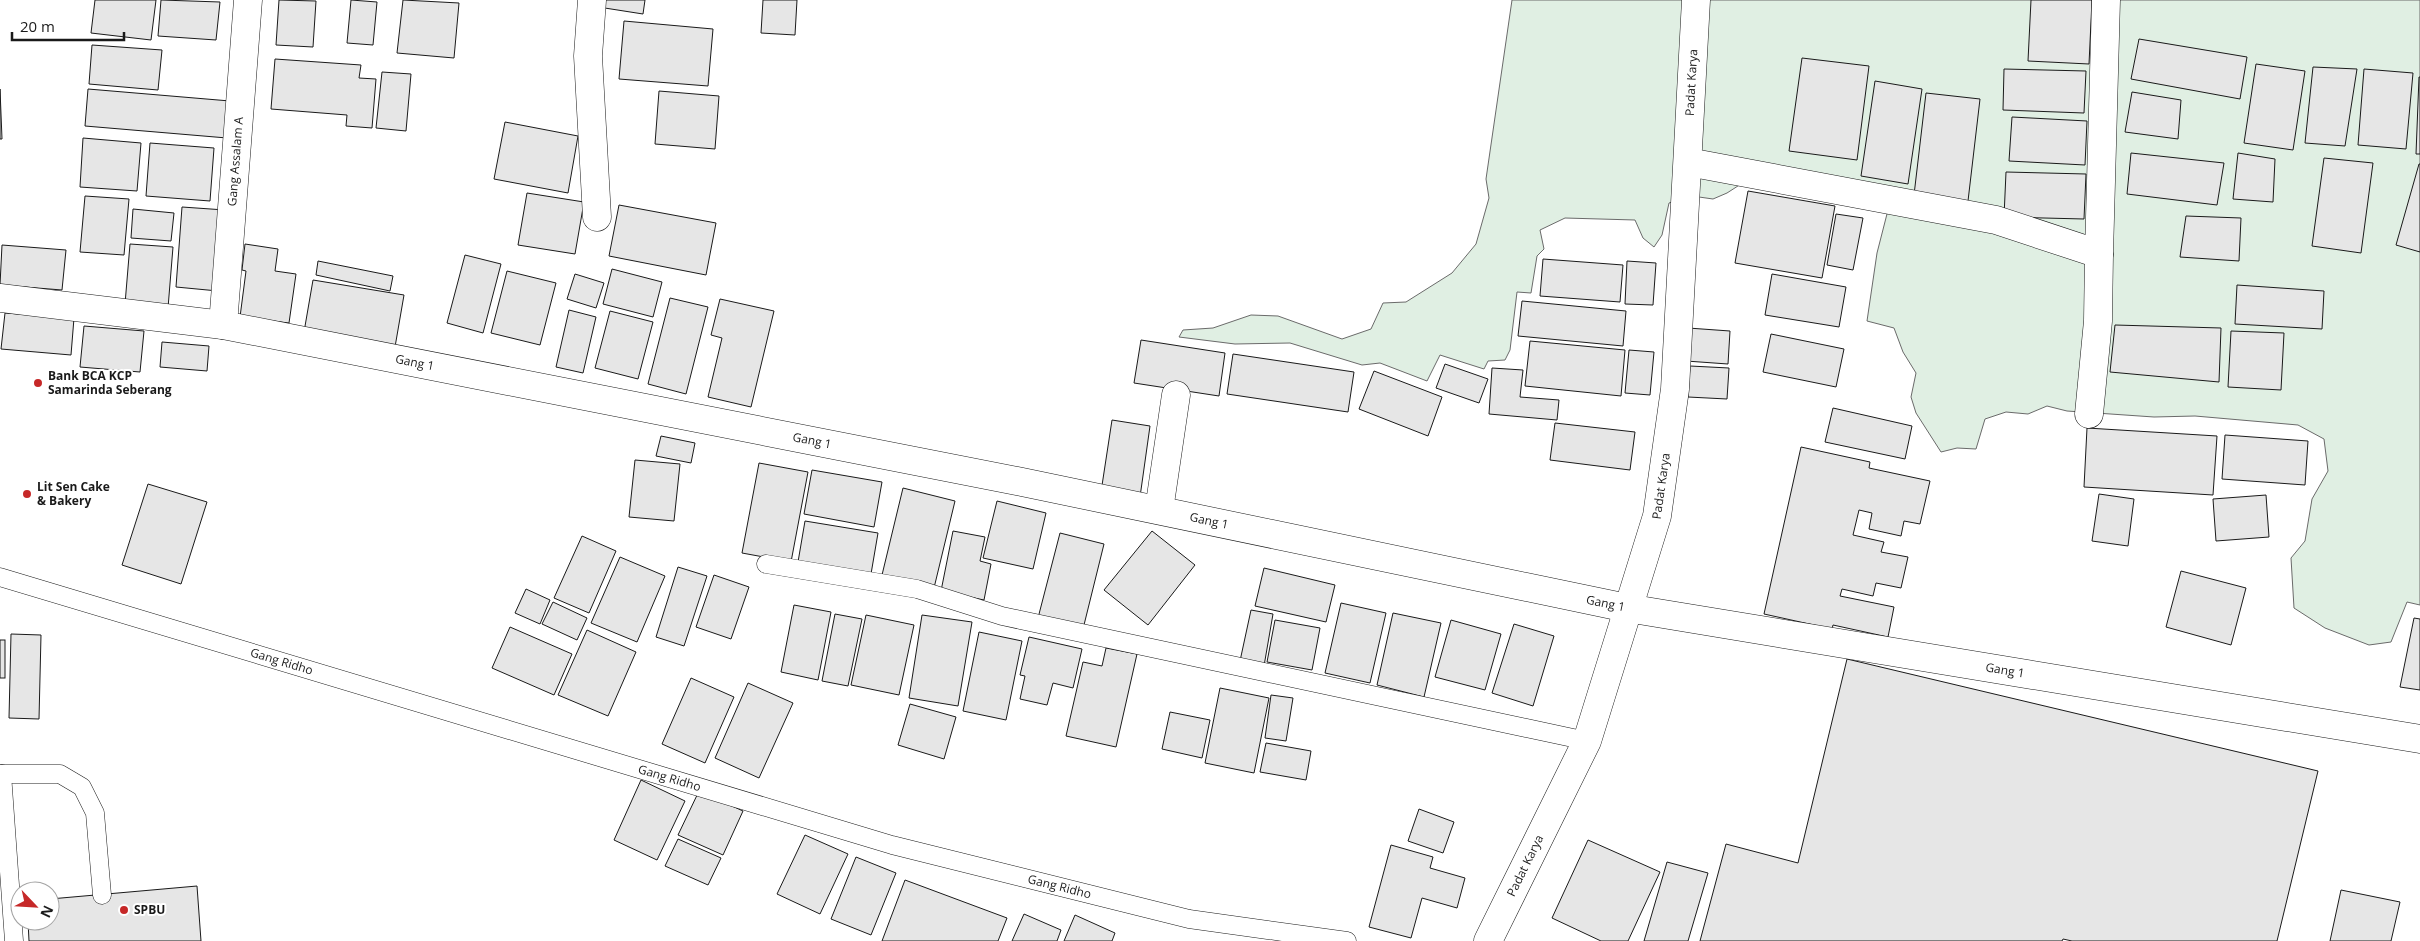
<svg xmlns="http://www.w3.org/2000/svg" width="2420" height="941" font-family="'Open Sans',sans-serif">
<rect width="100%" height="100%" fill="#fff"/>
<!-- green -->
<path fill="#e0efe3" stroke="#6a6a6a" d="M1512 0H2420V605L2407 602 2391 642 2369 645 2325 628 2294 608 2291 558 2305 541 2312 499 2328 471 2324 439 2298 425 2195 416 2154 417 2067 411 2047 406 2028 414 2006 412 1985 419 1976 449 1957 448 1941 452 1916 413 1911 397 1916 373 1903 352 1894 328 1867 321 1877 253 1888 210 1741 184 1727 193 1713 199 1692 196 1669 203 1662 235 1654 247 1643 238 1635 220 1565 218 1540 230 1544 249 1537 256 1531 293 1517 292 1510 350 1505 360 1488 361 1484 369 1440 355 1427 381 1380 363 1362 365 1290 343 1235 344 1179 337 1183 330 1213 328 1251 315 1278 316 1342 339 1371 329 1383 303 1406 302 1452 273 1476 244 1489 198 1486 179Z"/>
<!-- building -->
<g fill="#e6e6e6" stroke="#1a1a1a">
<path d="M95 0H156L151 40 91 33Z"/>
<path d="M161 0 220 2 216 40 158 36Z"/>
<path d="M279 0 316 1 313 47 276 45Z"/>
<path d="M351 0 377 2 373 45 347 43Z"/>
<path d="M403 0 459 3 454 58 397 53Z"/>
<path d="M593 0H645L643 14 592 6Z"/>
<path d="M763 0H797L795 35 761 33Z"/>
<path d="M2031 0H2092L2089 64 2028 61Z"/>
<path d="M624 21 713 29 708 86 619 79Z"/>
<path d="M2139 39 2247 57 2240 99 2131 79Z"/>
<path d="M92 45 162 50 158 90 89 84Z"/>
<path d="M1802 58 1869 66 1857 160 1789 151Z"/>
<path d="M275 59 361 65 359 78 376 79 372 128 346 126 347 115 271 109Z"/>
<path d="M2256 64 2305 71 2293 150 2244 143Z"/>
<path d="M2313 67 2357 69 2345 146 2305 143Z"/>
<path d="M2004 69 2086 71 2084 113 2003 110Z"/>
<path d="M2364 69 2413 73 2406 149 2358 145Z"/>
<path d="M382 72 411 74 406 131 376 128Z"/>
<path d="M2419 77H2420V154H2416Z"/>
<path d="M1875 81 1922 89 1908 184 1861 176Z"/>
<path d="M0 89 2 139H0Z"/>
<path d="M88 89 230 101 227 138 85 126Z"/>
<path d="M659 91 719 96 715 149 655 144Z"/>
<path d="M2132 92 2181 100 2178 139 2125 132Z"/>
<path d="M1926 93 1980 99 1968 201 1914 195Z"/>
<path d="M2012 117 2087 121 2085 165 2009 161Z"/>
<path d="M505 122 578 136 568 193 494 179Z"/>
<path d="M83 138 141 143 137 191 80 187Z"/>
<path d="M150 143 214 148 210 201 146 196Z"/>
<path d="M2131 153 2224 163 2217 205 2127 194Z"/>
<path d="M2238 153 2275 159 2273 202 2233 199Z"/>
<path d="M2324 158 2373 163 2361 253 2312 246Z"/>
<path d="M2419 164H2420V252L2396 245Z"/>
<path d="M2006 172 2086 174 2084 219 2004 217Z"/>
<path d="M1748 191 1835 206 1822 278 1735 263Z"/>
<path d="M527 193 584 202 575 254 518 245Z"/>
<path d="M85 196 129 199 124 255 80 252Z"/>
<path d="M619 205 716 223 706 275 609 256Z"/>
<path d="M182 207 225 210 218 291 176 287Z"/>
<path d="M133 209 174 213 171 241 131 238Z"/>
<path d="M1836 214 1863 218 1853 270 1827 265Z"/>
<path d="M2186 216 2241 218 2239 261 2180 257Z"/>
<path d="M130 244 173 247 168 308 125 304Z"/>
<path d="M245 244 278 249 275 271 296 274 289 323 240 317 246 271 242 270Z"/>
<path d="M2 245 66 250 62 290 0 285Z"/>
<path d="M465 255 501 264 483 333 447 323Z"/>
<path d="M1543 259 1623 265 1620 302 1540 296Z"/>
<path d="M318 261 393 276 390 291 316 275Z"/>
<path d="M1627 261 1656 263 1653 305 1625 304Z"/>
<path d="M612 269 662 282 653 317 603 304Z"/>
<path d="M507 271 556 283 540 345 491 333Z"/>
<path d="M575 274 604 283 596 308 567 299Z"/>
<path d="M1772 274 1846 287 1839 327 1765 315Z"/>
<path d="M313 280 404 295 395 347 304 332Z"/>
<path d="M2237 285 2324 291 2322 329 2235 324Z"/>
<path d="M670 298 708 307 686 394 648 384Z"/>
<path d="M720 299 774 311 751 407 708 397 722 338 711 335Z"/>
<path d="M1522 301 1626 311 1623 346 1518 336Z"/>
<path d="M569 310 596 317 583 373 556 367Z"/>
<path d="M610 311 653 322 638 379 595 368Z"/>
<path d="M5 313 74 318 71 355 1 349Z"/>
<path d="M2115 325 2221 328 2219 382 2110 372Z"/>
<path d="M84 326 144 331 140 372 80 367Z"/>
<path d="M1688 328 1730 331 1728 364 1686 361Z"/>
<path d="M2231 331 2284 333 2281 390 2228 387Z"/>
<path d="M1771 334 1844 349 1836 387 1763 372Z"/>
<path d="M1141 340 1225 353 1219 396 1134 383Z"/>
<path d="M1530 341 1625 350 1621 396 1525 386Z"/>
<path d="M162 342 209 346 207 371 160 367Z"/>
<path d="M1629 350 1654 352 1650 395 1625 393Z"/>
<path d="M1233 354 1354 372 1348 412 1227 394Z"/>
<path d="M1445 364 1488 379 1479 403 1436 388Z"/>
<path d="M1690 366 1729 368 1727 399 1688 397Z"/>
<path d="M1492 368 1523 370 1520 397 1559 400 1557 420 1489 414Z"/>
<path d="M1374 371 1442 397 1428 436 1359 409Z"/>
<path d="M1833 408 1912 426 1905 459 1825 442Z"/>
<path d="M1112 420 1150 426 1140 497 1101 492Z"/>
<path d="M1555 423 1635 432 1630 470 1550 460Z"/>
<path d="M2087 428 2217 436 2213 495 2084 487Z"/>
<path d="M2225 435 2308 441 2305 485 2222 479Z"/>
<path d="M661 436 695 443 691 463 656 456Z"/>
<path d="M1801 447 1870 462 1869 468 1930 481 1920 524 1904 521 1901 536 1869 529 1872 513 1859 510 1853 535 1884 542 1881 552 1908 557 1901 588 1876 583 1873 596 1842 589 1840 596 1894 607 1888 637 1833 625 1832 629 1764 614Z"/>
<path d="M635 460 680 464 674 521 629 517Z"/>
<path d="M759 463 808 472 791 562 742 553Z"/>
<path d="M812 470 882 482 874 527 804 514Z"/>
<path d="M148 484 207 502 181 584 122 565Z"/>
<path d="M903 488 955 501 934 588 882 575Z"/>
<path d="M2099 494 2134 499 2128 546 2092 541Z"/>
<path d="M2266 495 2269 537 2216 541 2213 499Z"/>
<path d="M997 501 1046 513 1033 569 983 558Z"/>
<path d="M805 521 878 533 871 574 798 562Z"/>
<path d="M953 531 985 537 980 561 991 564 984 600 941 591Z"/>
<path d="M1152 531 1195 565 1148 625 1104 590Z"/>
<path d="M1060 533 1104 544 1083 629 1038 618Z"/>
<path d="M582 536 616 551 589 613 554 598Z"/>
<path d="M620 557 665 576 637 642 591 623Z"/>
<path d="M678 567 707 576 684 646 656 637Z"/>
<path d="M1264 568 1335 585 1326 622 1255 606Z"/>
<path d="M2181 571 2246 588 2231 645 2166 627Z"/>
<path d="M714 575 749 587 731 639 696 627Z"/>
<path d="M526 589 550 600 540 624 515 613Z"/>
<path d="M553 602 587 618 577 640 542 624Z"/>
<path d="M1341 603 1386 613 1370 683 1325 673Z"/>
<path d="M794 605 831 612 818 680 781 672Z"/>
<path d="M1251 610 1273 614 1264 666 1240 661Z"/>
<path d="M1393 613 1441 623 1424 697 1377 685Z"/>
<path d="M835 614 862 619 848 686 822 681Z"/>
<path d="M866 615 914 625 899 695 851 685Z"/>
<path d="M922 615 972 622 958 706 909 698Z"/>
<path d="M2414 618 2420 619V690L2400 687Z"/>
<path d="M1275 620 1320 628 1312 670 1267 662Z"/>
<path d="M1451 620 1501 634 1485 690 1435 677Z"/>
<path d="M1514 624 1554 636 1533 706 1492 693Z"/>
<path d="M510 627 572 654 554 695 492 668Z"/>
<path d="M587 630 636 652 608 716 558 695Z"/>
<path d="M979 632 1022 641 1006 720 963 711Z"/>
<path d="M11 634 41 635 39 719 9 718Z"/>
<path d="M1029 637 1082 649 1073 688 1053 683 1047 705 1020 699 1025 676 1020 675Z"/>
<rect x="0" y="640" width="5" height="38"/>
<path d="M1106 648 1137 654 1116 747 1066 736 1083 662 1102 666Z"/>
<path d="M1847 659 2318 771 2277 941H2072L2063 939 2062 941H1700L1726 844 1798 863Z"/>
<path d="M691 678 734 697 705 763 662 744Z"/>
<path d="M748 683 793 703 759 778 715 758Z"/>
<path d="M1220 688 1269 698 1254 773 1205 763Z"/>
<path d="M1271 695 1293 698 1286 741 1265 738Z"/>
<path d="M910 704 956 717 944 759 898 745Z"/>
<path d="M1170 712 1210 720 1202 758 1162 749Z"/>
<path d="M1266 743 1311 751 1306 780 1260 772Z"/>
<path d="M641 780 685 801 657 860 614 840Z"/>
<path d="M699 791 743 811 723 855 678 835Z"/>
<path d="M1419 809 1454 822 1443 853 1408 841Z"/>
<path d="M805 835 848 854 820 914 777 894Z"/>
<path d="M678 839 721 858 708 885 665 866Z"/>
<path d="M1588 840 1660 872 1628 941H1601L1552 918Z"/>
<path d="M1391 845 1433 857 1430 868 1465 878 1457 908 1422 898 1411 938 1369 927Z"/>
<path d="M856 857 896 873 871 935 831 919Z"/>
<path d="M1667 862 1708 873 1688 941H1644Z"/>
<path d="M905 880 1007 918 998 941H882Z"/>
<path d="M197 886 201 941H29L28 921H50V899Z"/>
<path d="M2341 890 2400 902 2391 941H2330Z"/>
<path d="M1024 914 1061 930 1057 941H1012Z"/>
<path d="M1075 915 1115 933 1112 941H1064Z"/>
</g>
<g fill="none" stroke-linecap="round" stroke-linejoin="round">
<defs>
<g id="service">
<path d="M766 564 917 589 1002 616 1587 741"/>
<path id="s1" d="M0 577 892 845 1189 919 1347 941"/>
<path d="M0 774H60L82 787 95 813 102 895"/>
<path d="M2 774 14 941"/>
</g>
<g id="minor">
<path d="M592 0 588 56 597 217"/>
<path d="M1688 162 1996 220 2099 254 2098 321 2089 414"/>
<path d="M2099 254 2106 0"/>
<path id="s2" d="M0 298 223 325 1022 482 1627 608 2420 739"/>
<path id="s3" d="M223 325 248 0"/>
<path d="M1159 510 1176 395"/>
<path id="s4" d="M1488 941 1587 741 1657 516 1675 389 1696 0"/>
</g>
</defs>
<!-- service casing -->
<use href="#service" stroke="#1a1a1a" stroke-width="19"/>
<!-- minor casing -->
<use href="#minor" stroke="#1a1a1a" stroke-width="29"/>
<!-- service -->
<use href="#service" stroke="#fff" stroke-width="18"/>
<!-- minor -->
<use href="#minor" stroke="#fff" stroke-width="28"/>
</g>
<!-- markers -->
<g fill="#c62828" stroke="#fff" stroke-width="2">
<circle cx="38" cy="383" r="5"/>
<circle cx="27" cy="494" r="5"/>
<circle cx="124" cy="910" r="5"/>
</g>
<g text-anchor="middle" stroke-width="4" stroke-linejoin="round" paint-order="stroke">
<!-- street labels -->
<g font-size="12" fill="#1a1a1a" stroke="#fff">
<text dy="4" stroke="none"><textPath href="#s4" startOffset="894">Padat Karya</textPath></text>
<text dy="4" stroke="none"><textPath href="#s3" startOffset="164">Gang Assalam A</textPath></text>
<text dy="4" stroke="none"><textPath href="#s2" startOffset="420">Gang 1</textPath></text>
<text dy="4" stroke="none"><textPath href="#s2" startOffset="825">Gang 1</textPath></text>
<text dy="4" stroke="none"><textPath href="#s4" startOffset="489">Padat Karya</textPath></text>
<text dy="4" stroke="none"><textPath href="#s2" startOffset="1230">Gang 1</textPath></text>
<text dy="4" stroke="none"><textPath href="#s2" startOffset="1635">Gang 1</textPath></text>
<text dy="4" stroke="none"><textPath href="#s1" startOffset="294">Gang Ridho</textPath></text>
<text dy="4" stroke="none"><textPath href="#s2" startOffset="2040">Gang 1</textPath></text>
<text dy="4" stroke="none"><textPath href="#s1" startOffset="699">Gang Ridho</textPath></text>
<text dy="4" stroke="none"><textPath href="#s4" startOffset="84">Padat Karya</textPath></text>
<text dy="4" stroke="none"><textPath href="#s1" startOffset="1104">Gang Ridho</textPath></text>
</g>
<!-- poi labels -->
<g font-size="12" font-weight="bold" fill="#1a1a1a" stroke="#fff" text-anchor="start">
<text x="48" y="380">Bank BCA KCP<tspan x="48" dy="14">Samarinda Seberang</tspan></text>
<text x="37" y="491">Lit Sen Cake<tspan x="37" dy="14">&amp; Bakery</tspan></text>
<text x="134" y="914">SPBU</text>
</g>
</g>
<!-- north arrow -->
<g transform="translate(35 906) rotate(115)"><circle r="24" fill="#ffffff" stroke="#a3a3a3"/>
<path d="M0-4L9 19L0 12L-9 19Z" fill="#c62828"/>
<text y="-8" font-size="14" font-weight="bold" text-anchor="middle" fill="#1a1a1a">N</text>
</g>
<!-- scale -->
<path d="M12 32v8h112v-8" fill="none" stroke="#1a1a1a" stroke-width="2.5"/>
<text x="20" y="32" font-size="15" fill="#1a1a1a" stroke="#ffffff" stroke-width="4" paint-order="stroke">20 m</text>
</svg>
